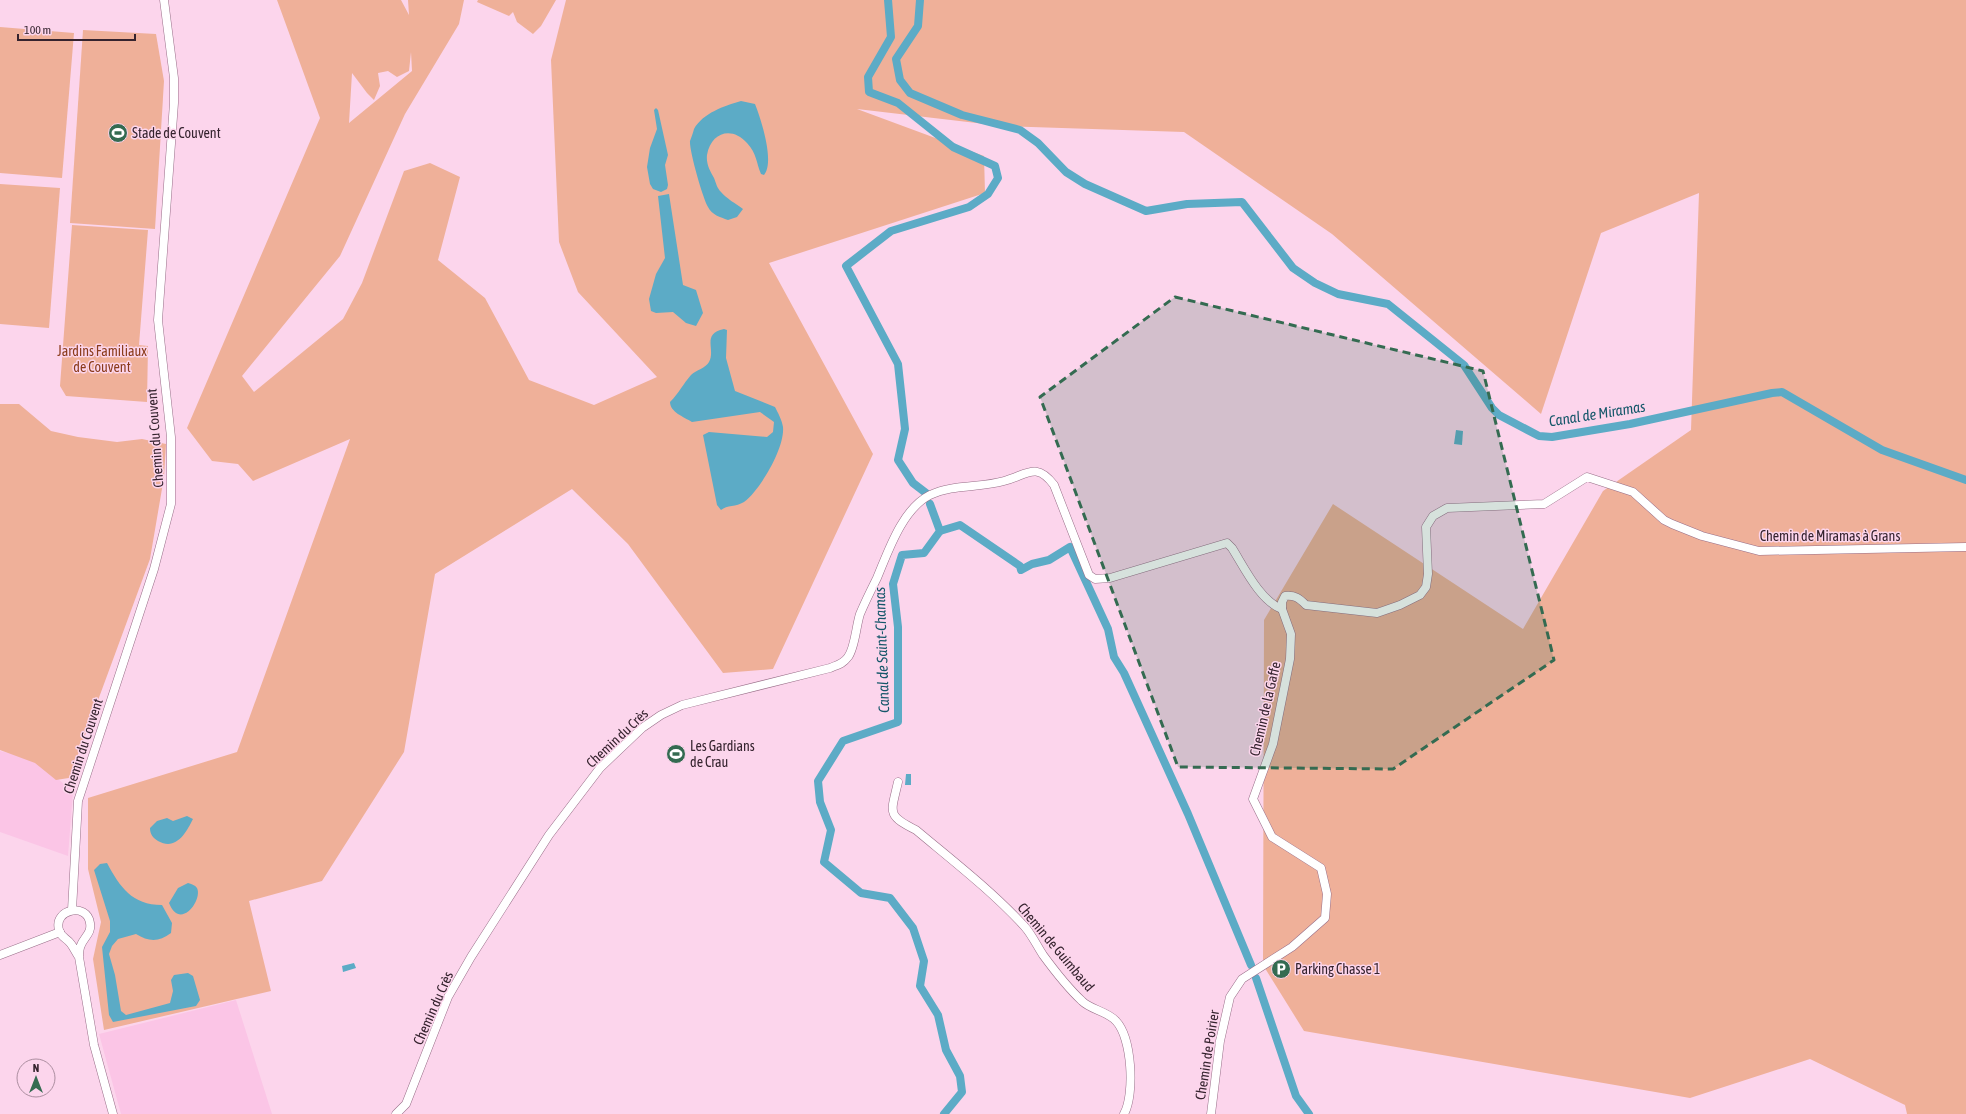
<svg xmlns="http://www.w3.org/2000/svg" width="1966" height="1114" font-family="'Asap Condensed',sans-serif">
<rect width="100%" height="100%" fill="#fcd5ec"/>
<!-- built -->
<g fill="#fbc5e6">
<path d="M0 751 35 759 65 785 70 788 73 792 68 856 0 832Z"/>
<path d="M236 1000 272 1114H121L99 1034Z"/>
</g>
<!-- green -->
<g fill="#efb099" fill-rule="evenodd">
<path d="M277 0H401L409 15 408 0H464L459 24 405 114 340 256 242 376 254 392 343 319 362 283 404 171 430 163 460 177 438 260 485 298 529 380 594 405 657 377 578 292 559 242 551 60 566 0H1966V1114H1907L1905 1105 1810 1059 1690 1098 1304 1031 1263 965 1264 620 1333 504 1523 629 1603 491 1691 430 1699 193 1601 233 1541 414 1332 234 1184 132 1002 126 857 109 984 156 985 193 769 263 873 454 773 669 723 673 628 544 572 489 435 574 404 752 322 881 249 901 271 991 104 1030 93 959 101 922 88 869V798L237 752 350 439 253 481 238 464 212 461 187 428 320 118ZM411 52 412 71 349 123 352 73 367 93 374 100 380 86 378 73 388 71 397 77 409 71Z"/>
<path d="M478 0H556L541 26 533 34 517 22 513 12 509 16 477 2Z"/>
<path d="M0 27 74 33 62 178 0 173Z"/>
<path d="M83 30 156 34 164 81 155 229 70 223Z"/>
<path d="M0 184 60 188 49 328 0 324Z"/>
<path d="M72 225 148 230 139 345 148 346 147 402 66 396 60 386Z"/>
<path d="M0 404H19L51 431 78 437 117 442 142 439 166 444 164 477 150 559 76 760 75 777 56 780 35 763 0 750Z"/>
</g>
<!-- water -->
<g fill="#5cabc6">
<path d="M741 101 755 104C761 119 775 162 764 175L761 174C756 162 757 154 747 143 732 126 711 132 707 155 706 164 710 171 714 178 716 183 717 188 721 192 727 199 735 203 743 209L737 217 728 220C720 217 712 215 708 207 703 199 689 150 690 141 691 138 693 133 694 129 703 113 724 106 741 101Z"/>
<path d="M656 108 658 110 668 155 665 165 668 185 667 189 661 192 653 189 650 184 647 167 650 148 657 129 654 110Z"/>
<path d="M669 194 683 285 696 290 703 313 696 326 686 323 673 312 656 313 651 311 649 299 656 274 665 258 658 196Z"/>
<path d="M724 329 727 330 726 358 735 391 775 407C778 413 782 420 783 427 785 448 760 490 744 502 736 507 727 505 721 510L717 505 703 435 709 432 767 437 773 432 774 422 760 412 692 422C684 417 670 412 670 402 679 393 683 384 691 375 696 370 706 368 709 362 716 349 701 334 724 329Z"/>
<path d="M1456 430 1463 431 1462 445 1454 444Z"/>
<path d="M906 774H911V785H905Z"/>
<path d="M187 816 193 819C186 833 176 851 158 841 153 838 150 834 150 828L157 821 167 818 173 821Z"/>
<path d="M107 863C120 887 132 905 162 905L172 923 171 933C159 942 149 942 136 934L118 939 112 946 109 954 115 975 121 1011 126 1015 170 1003 173 991 171 980 174 975 188 973 193 976 200 1000 196 1006 113 1022 109 1015 102 947 110 932V921L94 870 100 864Z"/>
<path d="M188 883C191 884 195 885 197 888 203 900 180 931 169 903L178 888Z"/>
<path d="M354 963 356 968 343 972 342 966Z"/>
</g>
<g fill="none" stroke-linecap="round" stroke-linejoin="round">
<!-- canal -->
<g stroke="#5cabc6" stroke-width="8">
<path d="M888 0 891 37 868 77 869 92 898 103 953 147 995 166 998 178 988 194 969 207 891 231 846 266 898 364 905 429 898 460 913 483 926 493"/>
<path d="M920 0 918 26 896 59 900 80 910 93 962 115 1020 130 1038 143 1066 172 1085 184 1146 211 1187 204 1242 202 1293 268 1315 283 1338 294 1388 304 1464 365 1492 408 1499 415 1539 436 1552 437 1630 424 1772 393 1782 392 1882 450 1966 480"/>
<path d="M930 504 940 531 924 553 902 555 893 584 898 627V722L843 741 818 781 820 802 831 830 824 862 861 893 890 898 913 928 924 961 920 986 938 1015 946 1050 960 1076 962 1092 944 1114"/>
<path d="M940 531 960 525 1020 566 1021 570 1032 564 1049 560 1070 547 1108 629 1114 657 1124 673 1188 814 1251 965"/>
<path d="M1256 978 1296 1096 1309 1114"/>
</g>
<defs>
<g id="street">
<path d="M898 782C891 813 886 815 916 830 953 861 992 891 1025 927 1032 935 1037 946 1043 955 1054 970 1068 988 1082 1001 1091 1010 1107 1011 1116 1021 1132 1038 1135 1094 1124 1114"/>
<path d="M72 910 78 801 154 569 171 504V437L158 320 174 103V78L164 0"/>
<path d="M0 955 60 932"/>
<path d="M79 957C76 953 74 948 71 944 67 938 61 938 59 930 53 909 87 902 90 923 92 933 84 937 81 945 79 949 79 953 79 957L94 1045 113 1114"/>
<path d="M396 1114 406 1104 448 997 471 957 549 835 600 768 642 728 661 715 682 705 830 668C837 665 843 664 848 657 855 648 856 626 860 614 865 602 871 590 877 578 888 552 902 509 930 495 953 484 980 488 1004 481 1027 475 1036 461 1054 485L1089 575 1095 579 1110 578 1227 543 1232 548C1244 567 1260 601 1282 609"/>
<path d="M1211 1114 1220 1041 1230 997 1242 979 1292 947 1325 918 1327 894 1321 868 1272 837 1253 799 1273 744 1290 659 1291 634 1282 609V602L1285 596C1295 595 1299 598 1306 605L1377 613 1400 605 1420 595 1426 587 1428 574 1426 527 1433 516 1447 508 1544 504 1587 477 1633 492 1664 520 1672 524 1702 536 1759 551 1966 547"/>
</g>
</defs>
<!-- street casing -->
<use href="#street" stroke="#986e88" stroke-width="9"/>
<!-- street -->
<use href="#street" stroke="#fff" stroke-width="8"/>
</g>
<!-- marked area -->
<path fill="#346b51" fill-opacity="0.2" stroke="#346b51" stroke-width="3" stroke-dasharray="8 5" stroke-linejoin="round" d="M1175 297 1483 371 1554 660 1393 769 1178 767 1040 397Z"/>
<!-- icons -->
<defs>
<symbol id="stadium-disc" viewBox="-11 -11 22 22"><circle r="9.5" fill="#346b51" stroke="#fcd5ec"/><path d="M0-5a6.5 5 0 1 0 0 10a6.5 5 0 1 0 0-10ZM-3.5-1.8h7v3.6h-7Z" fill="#fff"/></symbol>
<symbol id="parking-disc" viewBox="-11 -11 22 22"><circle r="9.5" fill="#346b51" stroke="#fcd5ec"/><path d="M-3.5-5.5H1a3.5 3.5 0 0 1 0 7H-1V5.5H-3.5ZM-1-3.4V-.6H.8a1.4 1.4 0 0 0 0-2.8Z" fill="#fff"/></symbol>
</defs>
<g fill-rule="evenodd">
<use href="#stadium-disc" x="107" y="122" width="22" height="22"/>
<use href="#stadium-disc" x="665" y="743" width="22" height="22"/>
<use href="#parking-disc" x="1270" y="958" width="22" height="22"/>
</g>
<g text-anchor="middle" stroke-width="3" stroke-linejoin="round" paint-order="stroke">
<!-- poi labels -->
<g font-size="14" fill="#35232e" stroke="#fcd5ec" text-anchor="start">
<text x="132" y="138">Stade de Couvent</text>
<text x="690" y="751">Les Gardians<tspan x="690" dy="16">de Crau</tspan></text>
<text x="1295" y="974">Parking Chasse 1</text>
</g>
<!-- park labels -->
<g font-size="14" fill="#8a3b1a" stroke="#fcd5ec">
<text x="102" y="356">Jardins Familiaux<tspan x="102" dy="16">de Couvent</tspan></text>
</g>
<!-- street labels -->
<g font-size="14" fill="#35232e" stroke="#fcd5ec">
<text transform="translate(155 438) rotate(-94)" y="5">Chemin du Couvent</text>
<text x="1830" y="541">Chemin de Miramas à Grans</text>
<text transform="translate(1265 709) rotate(-77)" y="5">Chemin de la Gaffe</text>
<text transform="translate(617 738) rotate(-43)" y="5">Chemin du Crès</text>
<text transform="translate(83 746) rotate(-72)" y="5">Chemin du Couvent</text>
<text transform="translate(1056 947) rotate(50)" y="5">Chemin de Guimbaud</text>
<text transform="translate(433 1008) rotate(-66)" y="5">Chemin du Crès</text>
<text transform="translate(1207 1055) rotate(-81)" y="5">Chemin de Poirier</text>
</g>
<!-- water labels -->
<g font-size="15" font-style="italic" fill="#15576a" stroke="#fcd5ec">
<text transform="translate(1597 414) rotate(-9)" y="5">Canal de Miramas</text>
<text transform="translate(882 650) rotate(-92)" y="5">Canal de Saint-Chamas</text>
</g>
</g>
<!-- north arrow -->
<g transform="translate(36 1078)"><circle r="19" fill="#fcd5ec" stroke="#ac8ea0"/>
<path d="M0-3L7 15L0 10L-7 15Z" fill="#346b51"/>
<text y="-6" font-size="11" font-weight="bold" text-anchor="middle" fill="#35232e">N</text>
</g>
<!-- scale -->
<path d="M18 34v6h117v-6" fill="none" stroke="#35232e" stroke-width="2"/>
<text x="24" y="34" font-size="12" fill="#35232e" stroke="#fcd5ec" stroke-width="3" paint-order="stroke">100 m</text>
</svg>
